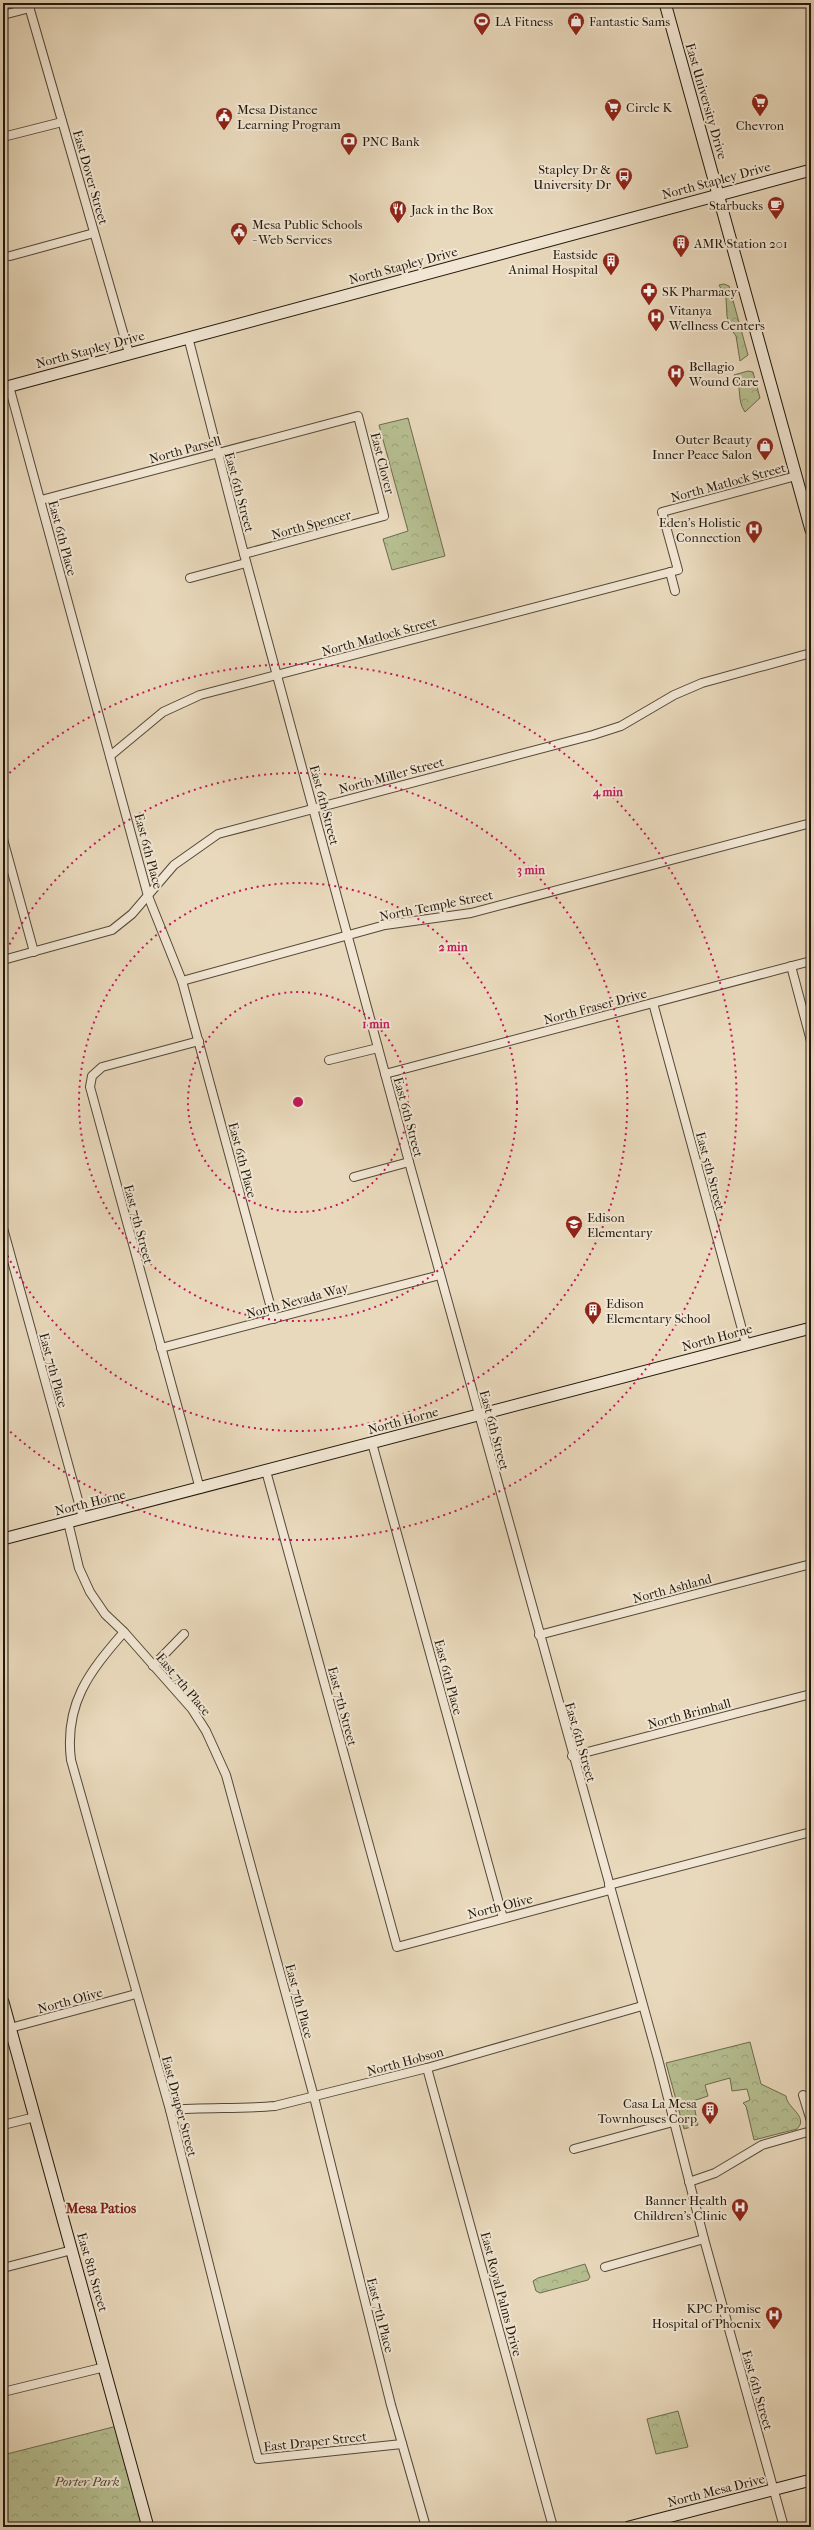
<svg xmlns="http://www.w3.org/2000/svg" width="814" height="2530" font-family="'IM FELL French Canon',serif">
<defs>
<pattern id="park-crowns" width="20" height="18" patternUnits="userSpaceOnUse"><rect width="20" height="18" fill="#b6bf91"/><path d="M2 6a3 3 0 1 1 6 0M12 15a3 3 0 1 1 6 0" fill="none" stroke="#9ca37c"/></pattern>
</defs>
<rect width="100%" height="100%" fill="#e9d9bc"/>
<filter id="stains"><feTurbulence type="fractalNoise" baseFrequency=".005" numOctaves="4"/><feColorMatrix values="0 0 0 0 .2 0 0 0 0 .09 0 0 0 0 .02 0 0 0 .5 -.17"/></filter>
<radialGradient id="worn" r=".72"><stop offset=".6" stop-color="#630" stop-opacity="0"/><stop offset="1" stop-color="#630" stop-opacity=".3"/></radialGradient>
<!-- park -->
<g fill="url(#park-crowns)" stroke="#6c6c4e">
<path d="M724 284 729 286 748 355 740 361 736 336 730 328 727 316 726 298 719 285Z"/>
<path d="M748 371 753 372 760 398 745 412C736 400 743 386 734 375Z"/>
<path d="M408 418 445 556 392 570 383 539 408 531 379 425Z"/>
<path d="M750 2042 761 2084 786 2096C787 2107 804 2114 800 2125L797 2129 754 2140 746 2106 743 2103 750 2100 747 2089 732 2091 730 2078 705 2085 708 2096 693 2101 698 2125 684 2129 666 2063Z"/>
<path d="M585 2264 590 2277 588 2280 540 2293 536 2291 533 2281 538 2278Z"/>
<path d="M678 2411 688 2447 656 2454 647 2419Z"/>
<path d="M121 2425 148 2527H3V2455Z"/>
</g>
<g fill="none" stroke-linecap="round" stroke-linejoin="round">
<defs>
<g id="street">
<path d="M28 3 129 353"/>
<path d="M3 15 30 8"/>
<path d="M3 137 62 122"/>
<path d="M10 256 94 233"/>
<path d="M188 337 244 554 409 1162 658 2059 704 2239 784 2527"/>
<path d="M9 386 148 896 182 981 274 1319"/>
<path d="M41 500 358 416 384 516 244 554"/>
<path d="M670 572 675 591"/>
<path d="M190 578 246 563"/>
<path d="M110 756 163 712 200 695 678 570 662 512 796 476"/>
<path d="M3 839 34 952"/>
<path d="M3 960 112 930 132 914 174 865 218 834 593 735 621 726 674 695 702 683 811 653"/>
<path d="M791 966 811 1041"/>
<path d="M182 981 385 925 471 913 811 823"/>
<path d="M653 1003 746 1344"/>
<path d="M199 1041 102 1067 92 1076 90 1087 200 1489"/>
<path d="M329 1060 378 1048"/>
<path d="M385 1074 811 961"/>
<path d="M354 1177 409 1162"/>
<path d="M3 1228 83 1518"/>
<path d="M161 1348 440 1275"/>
<path d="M372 1443 503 1918"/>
<path d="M266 1471 397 1947 610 1890"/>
<path d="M68 1522 79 1568 90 1592 105 1614 124 1632 192 1709 206 1731 226 1775 314 2097 391 2405 426 2527"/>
<path d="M124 1632C89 1672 64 1704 71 1760L170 2110 258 2459 402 2444"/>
<path d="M539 1635 811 1564"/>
<path d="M153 1666 184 1634"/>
<path d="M572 1756 811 1694"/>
<path d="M609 1885 811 1832"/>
<path d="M10 2028 136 1994"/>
<path d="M427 2068 553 2527"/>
<path d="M803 2095 811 2121"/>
<path d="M170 2110C205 2107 240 2109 275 2106L427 2068 642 2006"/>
<path d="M3 2125 35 2117"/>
<path d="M574 2149 673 2122"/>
<path d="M689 2182 715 2173 762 2145 811 2131"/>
<path d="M605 2267 704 2239"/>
<path d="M3 2268 72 2250"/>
<path d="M3 2392 105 2367"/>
</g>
<g id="secondary">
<path d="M665 3 811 530"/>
<path d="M3 388 811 170"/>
<path d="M3 1539 811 1328"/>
<path d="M3 2002 148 2527"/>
<path d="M629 2527 811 2480"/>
</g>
</defs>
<!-- street casing -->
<use href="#street" stroke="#534838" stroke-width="10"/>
<!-- secondary casing -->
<use href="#secondary" stroke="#21180c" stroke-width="13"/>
<!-- street -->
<use href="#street" stroke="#f1e6d3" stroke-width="8"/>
<!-- secondary -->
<use href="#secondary" stroke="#f1e6d3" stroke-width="11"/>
</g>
<!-- distance rings -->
<g fill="none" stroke="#c2185b" stroke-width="2" stroke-dasharray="2 4">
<circle cx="298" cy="1102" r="110"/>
<circle cx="298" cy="1102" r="219"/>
<path d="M4 955A329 329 0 1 1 4 1249"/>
<path d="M5 777A438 438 0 1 1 5 1427"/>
</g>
<!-- icons -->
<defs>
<symbol id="stadium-pin" viewBox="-11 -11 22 30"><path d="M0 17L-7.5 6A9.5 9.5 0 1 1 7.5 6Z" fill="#8f2418" stroke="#f1e6d3"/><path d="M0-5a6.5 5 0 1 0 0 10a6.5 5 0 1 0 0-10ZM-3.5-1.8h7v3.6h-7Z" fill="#fff"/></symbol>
<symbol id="shop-pin" viewBox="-11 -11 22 30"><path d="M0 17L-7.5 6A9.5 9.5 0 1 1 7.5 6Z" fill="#8f2418" stroke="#f1e6d3"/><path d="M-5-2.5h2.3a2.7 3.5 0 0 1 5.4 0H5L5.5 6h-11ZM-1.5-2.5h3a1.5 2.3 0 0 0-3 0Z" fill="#fff"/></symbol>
<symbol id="supermarket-pin" viewBox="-11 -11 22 30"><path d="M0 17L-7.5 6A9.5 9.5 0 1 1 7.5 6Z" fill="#8f2418" stroke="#f1e6d3"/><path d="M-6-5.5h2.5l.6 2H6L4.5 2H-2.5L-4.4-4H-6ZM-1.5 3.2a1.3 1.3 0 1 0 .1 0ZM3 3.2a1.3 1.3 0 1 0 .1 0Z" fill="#fff"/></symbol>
<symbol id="civic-pin" viewBox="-11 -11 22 30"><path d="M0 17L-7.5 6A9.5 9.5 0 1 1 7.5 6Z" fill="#8f2418" stroke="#f1e6d3"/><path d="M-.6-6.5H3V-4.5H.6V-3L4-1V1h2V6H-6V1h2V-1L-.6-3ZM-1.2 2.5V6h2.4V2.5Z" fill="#fff"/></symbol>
<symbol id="bank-pin" viewBox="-11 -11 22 30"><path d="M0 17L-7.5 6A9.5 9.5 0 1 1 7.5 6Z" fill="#8f2418" stroke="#f1e6d3"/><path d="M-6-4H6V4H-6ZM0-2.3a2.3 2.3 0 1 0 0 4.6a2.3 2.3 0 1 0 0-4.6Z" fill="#fff"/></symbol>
<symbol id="bus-pin" viewBox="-11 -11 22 30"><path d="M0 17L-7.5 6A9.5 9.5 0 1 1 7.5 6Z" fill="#8f2418" stroke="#f1e6d3"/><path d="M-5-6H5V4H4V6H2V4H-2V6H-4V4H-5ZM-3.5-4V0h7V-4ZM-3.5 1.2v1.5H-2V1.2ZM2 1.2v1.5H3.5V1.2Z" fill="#fff"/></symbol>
<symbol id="cafe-pin" viewBox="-11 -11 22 30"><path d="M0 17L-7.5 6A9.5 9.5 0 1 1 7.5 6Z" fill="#8f2418" stroke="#f1e6d3"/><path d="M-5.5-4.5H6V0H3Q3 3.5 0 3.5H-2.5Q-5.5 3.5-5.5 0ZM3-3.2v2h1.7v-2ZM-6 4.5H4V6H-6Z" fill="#fff"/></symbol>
<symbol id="restaurant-pin" viewBox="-11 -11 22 30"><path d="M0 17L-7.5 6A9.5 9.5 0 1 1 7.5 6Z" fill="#8f2418" stroke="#f1e6d3"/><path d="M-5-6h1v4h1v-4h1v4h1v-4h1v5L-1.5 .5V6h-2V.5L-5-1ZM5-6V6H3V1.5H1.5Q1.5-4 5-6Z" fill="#fff"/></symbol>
<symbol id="building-pin" viewBox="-11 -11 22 30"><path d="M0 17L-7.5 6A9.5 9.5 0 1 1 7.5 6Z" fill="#8f2418" stroke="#f1e6d3"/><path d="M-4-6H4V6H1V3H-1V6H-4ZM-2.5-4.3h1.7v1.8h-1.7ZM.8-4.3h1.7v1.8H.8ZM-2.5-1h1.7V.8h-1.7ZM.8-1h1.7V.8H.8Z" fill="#fff"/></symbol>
<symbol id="pharmacy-pin" viewBox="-11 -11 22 30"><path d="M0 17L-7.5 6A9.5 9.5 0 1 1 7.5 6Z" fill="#8f2418" stroke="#f1e6d3"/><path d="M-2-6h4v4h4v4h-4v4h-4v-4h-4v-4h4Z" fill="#fff"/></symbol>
<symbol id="hospital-pin" viewBox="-11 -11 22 30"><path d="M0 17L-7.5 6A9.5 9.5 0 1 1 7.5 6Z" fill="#8f2418" stroke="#f1e6d3"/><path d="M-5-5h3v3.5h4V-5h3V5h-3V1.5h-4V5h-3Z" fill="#fff"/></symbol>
<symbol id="school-pin" viewBox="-11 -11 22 30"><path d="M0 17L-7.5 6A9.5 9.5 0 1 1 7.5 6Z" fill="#8f2418" stroke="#f1e6d3"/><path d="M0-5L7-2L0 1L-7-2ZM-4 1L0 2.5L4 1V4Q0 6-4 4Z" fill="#fff"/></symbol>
</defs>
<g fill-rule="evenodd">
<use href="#stadium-pin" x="472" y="11" width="20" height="27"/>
<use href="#shop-pin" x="566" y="11" width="20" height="27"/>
<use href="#supermarket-pin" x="750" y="92" width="20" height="27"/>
<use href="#supermarket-pin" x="603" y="97" width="20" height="27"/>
<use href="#civic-pin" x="214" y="106" width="20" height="27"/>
<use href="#bank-pin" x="339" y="131" width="20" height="27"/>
<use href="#bus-pin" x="614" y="166" width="20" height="27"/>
<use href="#cafe-pin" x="766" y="195" width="20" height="27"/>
<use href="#restaurant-pin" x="388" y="199" width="20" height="27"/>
<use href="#civic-pin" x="229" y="221" width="20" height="27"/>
<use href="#building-pin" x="671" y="233" width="20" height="27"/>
<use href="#building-pin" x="601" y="251" width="20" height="27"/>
<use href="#pharmacy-pin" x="639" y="281" width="20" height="27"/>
<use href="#hospital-pin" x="646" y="307" width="20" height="27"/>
<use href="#hospital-pin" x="666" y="363" width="20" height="27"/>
<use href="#shop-pin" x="755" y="436" width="20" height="27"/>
<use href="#hospital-pin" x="744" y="519" width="20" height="27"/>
<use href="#school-pin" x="564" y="1214" width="20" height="27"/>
<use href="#building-pin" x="583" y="1300" width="20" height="27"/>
<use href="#building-pin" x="700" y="2100" width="20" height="27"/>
<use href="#hospital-pin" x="730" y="2197" width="20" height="27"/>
<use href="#hospital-pin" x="764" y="2305" width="20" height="27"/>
</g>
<g text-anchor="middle" stroke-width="4" stroke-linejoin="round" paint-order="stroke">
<!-- poi labels -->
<g font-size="13" fill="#21180c" stroke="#f1e6d3" text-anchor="start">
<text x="495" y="26">LA Fitness</text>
<text x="589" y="26">Fantastic Sams</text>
<text x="626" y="112">Circle K</text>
<text x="237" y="114">Mesa Distance<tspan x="237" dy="15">Learning Program</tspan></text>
<text x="760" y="130" text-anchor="middle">Chevron</text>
<text x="362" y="146">PNC Bank</text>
<text x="611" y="174" text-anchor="end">Stapley Dr &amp;<tspan x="611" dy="15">University Dr</tspan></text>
<text x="763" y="210" text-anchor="end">Starbucks</text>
<text x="411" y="214">Jack in the Box</text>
<text x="252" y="229">Mesa Public Schools<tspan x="252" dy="15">- Web Services</tspan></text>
<text x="694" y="248">AMR Station 201</text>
<text x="598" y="259" text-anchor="end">Eastside<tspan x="598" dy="15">Animal Hospital</tspan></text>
<text x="662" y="296">SK Pharmacy</text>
<text x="669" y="315">Vitanya<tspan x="669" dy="15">Wellness Centers</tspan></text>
<text x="689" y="371">Bellagio<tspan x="689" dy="15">Wound Care</tspan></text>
<text x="752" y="444" text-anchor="end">Outer Beauty<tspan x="752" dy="15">Inner Peace Salon</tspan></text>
<text x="741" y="527" text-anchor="end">Eden's Holistic<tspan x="741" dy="15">Connection</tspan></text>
<text x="587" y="1222">Edison<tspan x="587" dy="15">Elementary</tspan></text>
<text x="606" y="1308">Edison<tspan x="606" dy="15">Elementary School</tspan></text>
<text x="697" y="2108" text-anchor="end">Casa La Mesa<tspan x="697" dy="15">Townhouses Corp</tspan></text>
<text x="727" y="2205" text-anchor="end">Banner Health<tspan x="727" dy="15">Children's Clinic</tspan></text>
<text x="761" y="2313" text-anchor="end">KPC Promise<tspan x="761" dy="15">Hospital of Phoenix</tspan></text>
</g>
<!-- street labels -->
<g font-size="13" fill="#21180c" stroke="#f1e6d3">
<text transform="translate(707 101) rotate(74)" y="5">East University Drive</text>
<text transform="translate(91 177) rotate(74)" y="5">East Dover Street</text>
<text transform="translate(716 180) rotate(-15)" y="5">North Stapley Drive</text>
<text transform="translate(403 265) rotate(-15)" y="5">North Stapley Drive</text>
<text transform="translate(90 349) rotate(-15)" y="5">North Stapley Drive</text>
<text transform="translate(185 449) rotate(-15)" y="5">North Parsell</text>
<text transform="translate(383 463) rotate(76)" y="5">East Clover</text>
<text transform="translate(728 482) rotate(-15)" y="5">North Matlock Street</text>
<text transform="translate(240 492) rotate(75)" y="5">East 6th Street</text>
<text transform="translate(311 524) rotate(-15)" y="5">North Spencer</text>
<text transform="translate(63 538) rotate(75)" y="5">East 6th Place</text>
<text transform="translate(379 636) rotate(-15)" y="5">North Matlock Street</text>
<text transform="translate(391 775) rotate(-15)" y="5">North Miller Street</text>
<text transform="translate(325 805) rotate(75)" y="5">East 6th Street</text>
<text transform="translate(149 851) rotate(75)" y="5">East 6th Place</text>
<text transform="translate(436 905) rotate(-11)" y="5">North Temple Street</text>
<text transform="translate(595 1006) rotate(-15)" y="5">North Fraser Drive</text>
<text transform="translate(409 1117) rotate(75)" y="5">East 6th Street</text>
<text transform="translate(243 1160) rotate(75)" y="5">East 6th Place</text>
<text transform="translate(711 1171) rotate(75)" y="5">East 5th Street</text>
<text transform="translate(139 1224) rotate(75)" y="5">East 7th Street</text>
<text transform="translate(297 1300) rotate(-15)" y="5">North Nevada Way</text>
<text transform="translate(717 1337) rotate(-15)" y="5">North Horne</text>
<text transform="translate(54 1370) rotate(75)" y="5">East 7th Place</text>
<text transform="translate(403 1420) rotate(-15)" y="5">North Horne</text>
<text transform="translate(495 1430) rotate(75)" y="5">East 6th Street</text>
<text transform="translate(90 1502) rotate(-14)" y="5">North Horne</text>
<text transform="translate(672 1588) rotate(-15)" y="5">North Ashland</text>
<text transform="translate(449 1677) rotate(75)" y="5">East 6th Place</text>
<text transform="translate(184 1684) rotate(50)" y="5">East 7th Place</text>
<text transform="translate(343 1706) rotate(75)" y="5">East 7th Street</text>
<text transform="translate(689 1713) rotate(-15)" y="5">North Brimhall</text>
<text transform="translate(581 1742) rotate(74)" y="5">East 6th Street</text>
<text transform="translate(500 1906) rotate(-14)" y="5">North Olive</text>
<text transform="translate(70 2000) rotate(-15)" y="5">North Olive</text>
<text transform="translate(300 2001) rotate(75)" y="5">East 7th Place</text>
<text transform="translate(405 2061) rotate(-15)" y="5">North Hobson</text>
<text transform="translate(180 2106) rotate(75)" y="5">East Draper Street</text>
<text transform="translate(93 2272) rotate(74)" y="5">East 8th Street</text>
<text transform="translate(502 2294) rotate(75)" y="5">East Royal Palms Drive</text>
<text transform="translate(381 2315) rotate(76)" y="5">East 7th Place</text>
<text transform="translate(758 2390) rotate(74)" y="5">East 6th Street</text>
<text transform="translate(315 2441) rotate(-6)" y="5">East Draper Street</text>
<text transform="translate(716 2490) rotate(-14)" y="5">North Mesa Drive</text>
</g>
<!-- park labels -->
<g font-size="13" font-style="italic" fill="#4e4a34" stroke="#f1e6d3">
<text x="87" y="2486">Porter Park</text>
</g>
<!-- neighbourhood labels -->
<g font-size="14" font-weight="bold" fill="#7a1f14" stroke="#f1e6d3">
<text x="101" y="2213">Mesa Patios</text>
</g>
</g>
<circle cx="298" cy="1102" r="6" fill="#c2185b" stroke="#f1e6d3" stroke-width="2"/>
<g font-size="12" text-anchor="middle" font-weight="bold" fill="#c2185b" stroke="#f1e6d3" stroke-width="4" stroke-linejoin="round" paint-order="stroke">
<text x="608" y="796">4 min</text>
<text x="531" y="874">3 min</text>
<text x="453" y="951">2 min</text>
<text x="376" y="1028">1 min</text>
</g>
<!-- margin -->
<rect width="814" height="2530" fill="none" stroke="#e9d9bc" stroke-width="16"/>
<rect x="4" y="4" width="806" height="2522" fill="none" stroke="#21180c" stroke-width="2"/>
<rect x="8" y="8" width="798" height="2514" fill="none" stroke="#21180c"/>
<rect width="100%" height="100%" filter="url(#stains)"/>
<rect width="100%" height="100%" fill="url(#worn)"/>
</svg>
